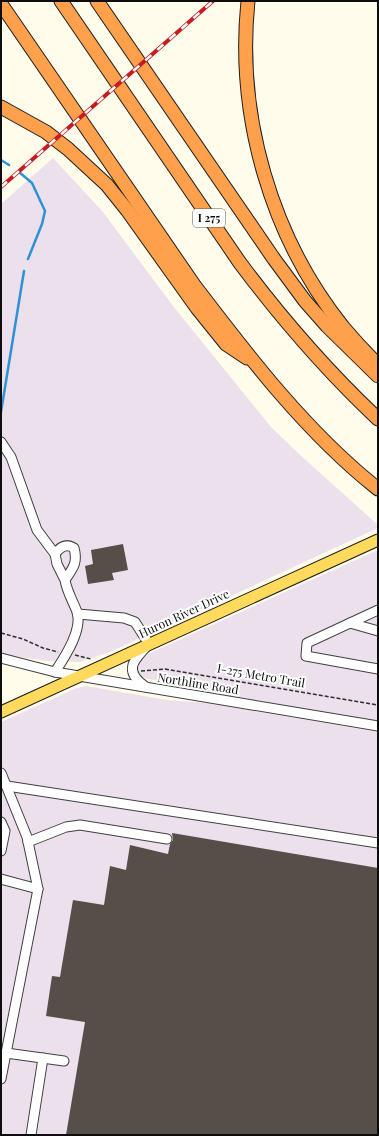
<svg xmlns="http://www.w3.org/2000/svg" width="379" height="1136" font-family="'Playfair Display',serif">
<rect width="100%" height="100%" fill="#fffcec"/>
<!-- industrial -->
<g fill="#ebe0ec">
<path d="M53 158 103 212 173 306 271 427 299 454 378 525V528L112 651 80 662 47 661 1 654V204Z"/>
<path d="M378 550V721L205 692 187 686 144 678 140 676 138 673 140 661 148 654Z"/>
<path d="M86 686 167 700 207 703 378 732V1135H1V722L77 688Z"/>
</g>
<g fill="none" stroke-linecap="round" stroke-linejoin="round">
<!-- stream -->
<g stroke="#2f91d6" stroke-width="2.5">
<path d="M1 160 9 165"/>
<path d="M19 172 32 183 45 211 42 224 28 259"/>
<path d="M1 412 24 271"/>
</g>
</g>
<!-- building -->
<g fill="#564e48">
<path d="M123 544 128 570 112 573 114 580 88 584 85 566 93 564 91 550Z"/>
<path d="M172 833 378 868V1135H66L85 1022 46 1016 52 976 60 977 73 900 104 905 110 866 126 870 130 845 168 854 170 844 173 840Z"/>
</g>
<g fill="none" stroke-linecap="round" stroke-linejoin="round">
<defs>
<g id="minor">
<path d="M1 442 11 457 37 530 55 554"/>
<path d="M378 610 307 643 306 656 378 669"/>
<path d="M78 614 124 618 135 622 149 644C134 659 122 671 146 687"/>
<path d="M350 623 378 631"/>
<path d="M1 658 55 672 378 726"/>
<path d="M55 672C64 658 83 630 77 612 73 601 67 592 65 580 73 568 78 563 74 548 66 543 60 547 55 554L57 564 65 580"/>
<path d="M1 773 27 837 38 889 1 1079"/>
<path d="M7 786 378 843"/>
<path d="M1 822 5 831 1 851"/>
<path d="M28 842 66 827 80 825 167 839"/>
<path d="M1 879 38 889"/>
<path d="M6 1053 64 1061"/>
<path d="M31 1135 43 1058"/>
</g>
<path id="major" d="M1 712 378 540"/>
<g id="highway">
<path d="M61 1 240 263C282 319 327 371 378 419"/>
<path d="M97 1 274 259 305 301 327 326 378 376"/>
<path d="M248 1C236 116 271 237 343 327 354 340 366 353 378 365"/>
<path d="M1 4 194 285C248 356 307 433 378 489"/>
<path d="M1 107 46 132 68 149 107 185 127 210 197 308 226 344 247 358"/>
</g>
</defs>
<!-- minor casing -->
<use href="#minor" stroke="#404040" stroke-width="11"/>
<!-- major casing -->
<use href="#major" stroke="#1e1e1e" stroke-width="13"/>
<!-- highway casing -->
<use href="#highway" stroke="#1e1e1e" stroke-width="15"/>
<!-- path -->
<g stroke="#2f2f2f" stroke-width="1.5" stroke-dasharray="4 2" stroke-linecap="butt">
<path d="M1 633 23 639 43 648 58 652"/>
<path d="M75 655 91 659"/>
<path d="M141 671 165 669 378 705"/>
</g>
<!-- minor -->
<use href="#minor" stroke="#fff" stroke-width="9"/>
<!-- major -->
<use href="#major" stroke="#ffda5c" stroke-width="11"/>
<!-- highway -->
<use href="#highway" stroke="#fea04c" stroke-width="13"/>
<defs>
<path id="rail" d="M1 187 213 1"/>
</defs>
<!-- rail casing -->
<use href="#rail" stroke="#c61c21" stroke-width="4"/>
<!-- rail -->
<use href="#rail" stroke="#fff" stroke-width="2.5" stroke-dasharray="8" stroke-linecap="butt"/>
</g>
<g text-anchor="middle" stroke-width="4" stroke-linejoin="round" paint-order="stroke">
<!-- shield labels -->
<rect fill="#fff" stroke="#565656" stroke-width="1" x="193" y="209" width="32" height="18" rx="3"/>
<g font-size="11" font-weight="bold" fill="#0d0d0d">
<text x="209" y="222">I 275</text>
</g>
<!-- street labels -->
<g font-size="12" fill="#0d0d0d" stroke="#fff">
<text transform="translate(184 614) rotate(-25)" y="4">Huron River Drive</text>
<text transform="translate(261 676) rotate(10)" y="4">I-275 Metro Trail</text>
<text transform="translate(198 684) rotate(9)" y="4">Northline Road</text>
</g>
</g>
<!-- border -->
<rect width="379" height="1136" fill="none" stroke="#0d0d0d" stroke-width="4"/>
</svg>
